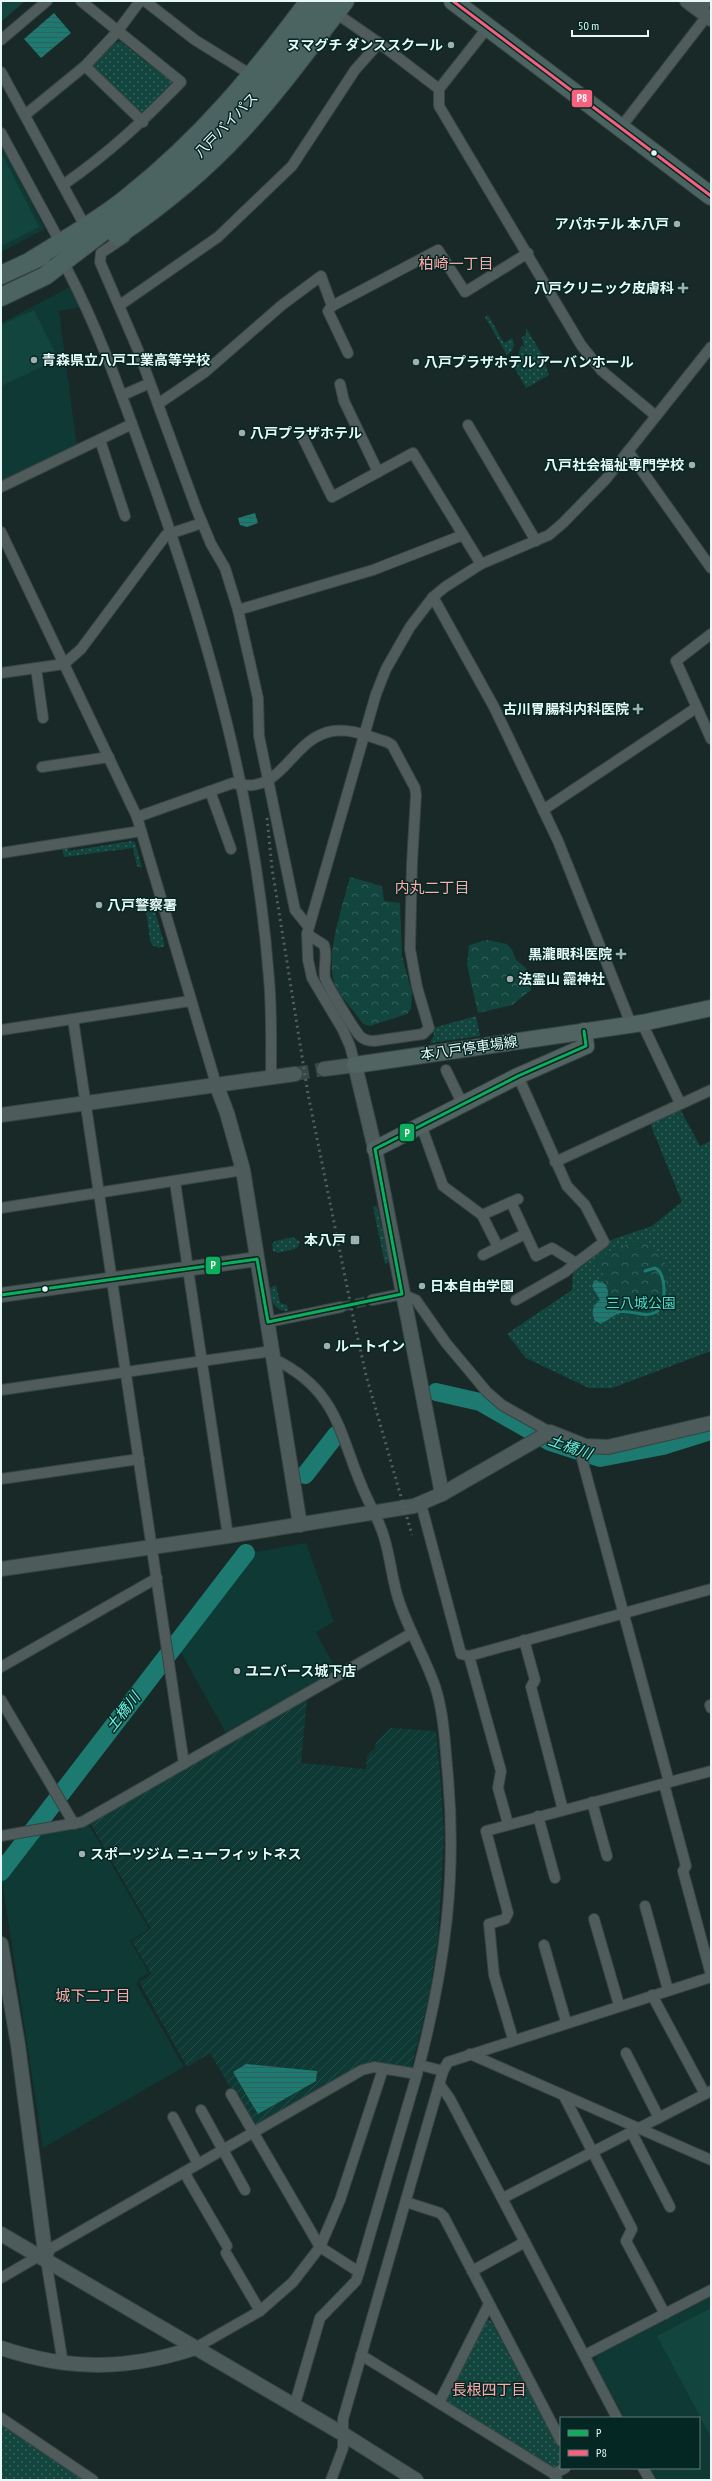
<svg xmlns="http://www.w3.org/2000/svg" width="712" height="2481" font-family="'PT Sans Narrow','Noto Sans JP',sans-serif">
<defs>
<pattern id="industrial-furrows" width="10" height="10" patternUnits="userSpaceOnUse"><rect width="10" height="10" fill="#0f3935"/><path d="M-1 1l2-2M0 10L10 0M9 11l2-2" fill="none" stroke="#264d49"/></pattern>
<pattern id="grass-dots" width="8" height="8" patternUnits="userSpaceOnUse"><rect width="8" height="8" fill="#13453f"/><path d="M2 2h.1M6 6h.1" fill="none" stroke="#35615b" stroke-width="1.8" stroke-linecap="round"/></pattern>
<pattern id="forest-crowns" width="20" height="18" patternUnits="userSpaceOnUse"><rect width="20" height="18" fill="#13453f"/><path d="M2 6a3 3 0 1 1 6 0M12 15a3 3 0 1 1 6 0" fill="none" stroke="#35615b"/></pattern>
<pattern id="water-rules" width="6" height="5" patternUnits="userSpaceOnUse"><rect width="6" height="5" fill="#1d7a71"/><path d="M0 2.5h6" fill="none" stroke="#33605c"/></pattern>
</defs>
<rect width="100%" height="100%" fill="#182927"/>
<!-- built -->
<g fill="#0f3935">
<path d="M1 144 45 229 1 252Z"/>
<path d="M72 286 81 307 59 311 77 447 1 483V323Z"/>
<path d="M306 1543 334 1622 316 1632 337 1671 226 1733 180 1651 254 1552Z"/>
<path d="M89 1825 149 1929 130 1941 149 1973 138 1980 137 1985 184 2067 43 2148 2 1880 35 1834 80 1829Z"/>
<path d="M711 2297V2480H657L650 2468H699V2418H624L594 2361 598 2355Z"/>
</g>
<!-- industrial -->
<path fill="url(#industrial-furrows)" d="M307 1699 301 1763 366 1769 367 1755 375 1748 376 1742 390 1728 436 1731 441 1784 444 1838 438 1938 429 1997 411 2069 378 2063 350 2070 254 2128 210 2053 187 2067 139 1982 151 1974 132 1941 151 1929 90 1823Z"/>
<!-- grass -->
<g fill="url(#grass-dots)">
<path d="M120 41 146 62 173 79 174 85 144 114 140 115 92 68V65L114 43Z"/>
<path d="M488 315 504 343 512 338 514 344 512 351 507 355 485 317Z"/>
<path d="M526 328 542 354 549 375 526 388 510 360 518 356 521 346 524 347 522 337 526 335Z"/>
<path d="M131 841 135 842 142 868 137 866 133 848 64 857 62 848 68 847 69 851Z"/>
<path d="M149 899 152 901 165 946 159 948 152 945 150 940 145 903Z"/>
<path d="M476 1016 480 1036 430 1043 434 1035 433 1028Z"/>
<path d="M680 1109 700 1146 711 1141V1351L612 1388H589L526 1358 507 1334 572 1290 573 1269 608 1241 652 1226 682 1202 649 1121Z"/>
<path d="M377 1206 389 1259 388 1263 385 1264 373 1207Z"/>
<path d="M293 1237 300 1242 297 1248 278 1253 273 1251 272 1244 275 1241Z"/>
<path d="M276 1285 280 1303 287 1305 288 1311C275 1312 269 1299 270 1288Z"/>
<path d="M486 2319 491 2321 561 2452V2466L552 2468 447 2404 445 2400Z"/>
<path d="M1 2422 87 2480H1Z"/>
</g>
<!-- forest -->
<g fill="url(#forest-crowns)">
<path d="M350 877 382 886 384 901 400 903 402 956 412 993 411 1009 407 1014 370 1026 363 1024C355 1012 344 1001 337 989 322 961 343 906 350 877Z"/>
<path d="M487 940 507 944 512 950 516 960 526 968 531 990 512 1005 478 1013 467 965 469 945Z"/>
<path d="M643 1238C653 1248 670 1263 670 1278 670 1283 666 1288 665 1293 664 1304 661 1312 651 1319L644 1316 628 1319 615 1308 603 1273 592 1264 611 1251Z"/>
</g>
<!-- garden -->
<g fill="#13453f">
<path d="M1 1H25L1 22Z"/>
<path d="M1 152 39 227 1 246Z"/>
<path d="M34 310 58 359 1 386V325Z"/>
<path d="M711 2308V2437L657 2336Z"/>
</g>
<!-- water -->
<g fill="url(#water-rules)">
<path d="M54 13 71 33 41 58 24 39Z"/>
<path d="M255 513 258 523 247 527 240 525 238 518Z"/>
<path d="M595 1280 605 1284 608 1291 607 1308 617 1310V1314L601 1324 595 1321C591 1312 592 1306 600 1300L592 1286Z"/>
<path d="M246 2064 317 2071 316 2081 258 2114 233 2072Z"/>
</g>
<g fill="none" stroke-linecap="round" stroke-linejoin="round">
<!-- stream -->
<path stroke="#1d7a71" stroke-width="3" d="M617 1312C632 1309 645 1319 656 1312 667 1306 667 1273 655 1268L645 1271"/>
<!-- river -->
<g stroke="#1d7a71" stroke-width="18">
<path d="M436 1392 480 1402 550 1442 600 1458 663 1446 711 1431"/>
<path d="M305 1475 336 1435"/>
<path d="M1 1872 246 1553"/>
</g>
<!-- street-tunnel -->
<path stroke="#374846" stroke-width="10" stroke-dasharray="10 5" stroke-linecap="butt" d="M341 1307 372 1300"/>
<!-- secondary-tunnel -->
<path stroke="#374846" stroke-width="14" stroke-dasharray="14 7" stroke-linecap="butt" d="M295 1074 324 1069"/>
<defs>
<g id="street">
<path d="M145 1 195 40 245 71"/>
<path d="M701 11 707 1"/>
<path d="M343 18 379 43"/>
<path d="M1 40 47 1"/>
<path d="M85 66 143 122"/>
<path d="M1 72 85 226"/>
<path d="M439 89V106L581 345 602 371 656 416"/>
<path d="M25 115 85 66 117 32 140 1"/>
<path d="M621 127 707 16"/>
<path d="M1 133 60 242"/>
<path d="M63 185C109 153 142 122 181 82L81 1"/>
<path d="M125 237 101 253 100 262 138 350 196 508 211 544 225 568 238 610 258 698 259 736 295 910 308 926"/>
<path d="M66 267C102 336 124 402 150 474 209 637 256 806 269 979 272 1012 271 1044 271 1077"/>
<path d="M120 305 218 237 292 166 355 70 379 43 439 89 488 27"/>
<path d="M332 306 328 311 348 353"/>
<path d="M340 384 344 401 378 472"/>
<path d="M123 395 150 383"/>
<path d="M158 404 205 372 282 305 321 276 332 306 438 250 465 292 528 253"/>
<path d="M468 425 536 541"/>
<path d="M303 438 332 497 413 453 481 564"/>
<path d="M100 440 125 516"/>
<path d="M628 451 711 568"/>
<path d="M1 487 132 424"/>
<path d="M1 532 137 817 216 1084"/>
<path d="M433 597 494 707 558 841 631 1024"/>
<path d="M238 610 373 570 463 535"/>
<path d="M711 634 676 661 711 739"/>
<path d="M36 668 43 718"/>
<path d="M1 673 64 664 81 649 166 535 202 523"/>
<path d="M42 767 109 757"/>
<path d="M210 791 231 849"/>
<path d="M543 810 696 708"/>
<path d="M137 817 233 783C284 798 289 738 333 731 351 728 370 737 387 742L392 745 415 788 416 795 412 863 410 949 417 987 429 1028 423 1034 374 1041C369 1041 364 1040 360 1036 355 1031 327 985 325 978 323 967 328 955 324 945L307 934"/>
<path d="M1 853 141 831"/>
<path d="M73 1019 184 1764"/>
<path d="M642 1023 680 1103"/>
<path d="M1 1030 190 1001"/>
<path d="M355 1065 350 1046 343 1030 312 978 308 960 307 934 376 694 386 669 410 627 433 597 445 587 481 564 549 535 563 523 606 479 711 347"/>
<path d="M446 1070 463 1105"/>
<path d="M421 1125 443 1186 482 1215"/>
<path d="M555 1162 711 1090"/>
<path d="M175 1182 228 1536"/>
<path d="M511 1202 536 1256 552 1248 576 1263 604 1242 585 1205 567 1186 518 1076"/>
<path d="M1 1208 243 1170"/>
<path d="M498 1247 482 1215 518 1199"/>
<path d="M483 1255 525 1234"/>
<path d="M372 1300 402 1294 416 1300 446 1343 487 1392 502 1405 550 1432"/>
<path d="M516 1300 565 1272 576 1263"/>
<path d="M268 1322 341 1307"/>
<path d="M274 1359C342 1392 339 1439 367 1498 373 1511 380 1523 384 1537 391 1559 392 1583 400 1604 410 1632 425 1658 435 1686 443 1710 445 1740 447 1766 458 1874 445 1969 417 2074"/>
<path d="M1 1390 272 1351"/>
<path d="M585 1446 582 1459 669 1782"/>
<path d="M1 1479 139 1459"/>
<path d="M421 1504 461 1654 469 1656 711 1589"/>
<path d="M524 1640 535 1680 531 1687 563 1810"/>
<path d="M469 1656 501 1771 498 1788 508 1824"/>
<path d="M1 1667 157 1578"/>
<path d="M1 1700 74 1824"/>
<path d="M710 1705 711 1708"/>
<path d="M664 1784 686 1866 683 1871 711 1975"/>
<path d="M592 1802 607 1856"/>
<path d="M538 1816 555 1878"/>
<path d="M1 1836 82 1822 412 1633"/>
<path d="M645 1906 668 1990"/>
<path d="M594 1919 619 2005"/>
<path d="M544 1945 566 2022"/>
<path d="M652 1995 705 2094"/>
<path d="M513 2039 494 1975 489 1924 505 1919 508 1913 486 1831 711 1771"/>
<path d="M626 2053 659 2118"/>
<path d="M470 2054 711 2160"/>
<path d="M420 2065 443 2071"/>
<path d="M440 2085 450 2099 617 2418"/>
<path d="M564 2096 632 2229 626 2241 665 2314"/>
<path d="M201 2110 245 2190"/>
<path d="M173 2117 198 2164"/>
<path d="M632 2133 670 2207"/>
<path d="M184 2172 227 2246"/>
<path d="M503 2198 711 2091"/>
<path d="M406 2202 440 2213 444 2217 561 2441"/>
<path d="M226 2253 260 2311"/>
<path d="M472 2271 525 2242"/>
<path d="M1 2278 39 2256"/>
<path d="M195 2348 260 2311 293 2282 320 2247 340 2200 383 2069"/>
<path d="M361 2355 554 2474 557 2480"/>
<path d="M585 2355 711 2290"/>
<path d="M63 2364 46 2260 50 2249C154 2189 258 2130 362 2070L374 2067 417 2074 359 2272 320 2247 231 2094"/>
<path d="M439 2403 489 2304"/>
<path d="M294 2407 320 2318 356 2281 359 2272"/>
<path d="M1 2418 93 2480"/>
<path d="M643 2468 650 2480"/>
<path d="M554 2474 565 2468"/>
<path d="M331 2480 343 2448V2419L443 2071 448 2062 711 1977"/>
</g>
<g id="secondary">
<path d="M687 1 711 19"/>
<path d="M324 1069 355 1065 375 1149 442 1494"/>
<path d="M216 1084 227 1113 243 1170 300 1525"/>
<path d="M1 1115 295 1074"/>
<path d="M1 1295 257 1259"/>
<path d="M1 1569 228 1536 414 1506 442 1494 550 1432 585 1446 608 1447 711 1423"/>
<path d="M1 1944 18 2045 46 2260"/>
<path d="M1 2234 343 2434 416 2480"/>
<path d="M1 2348C69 2371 128 2370 195 2348"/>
</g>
<g id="primary">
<path d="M355 1065 642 1023 711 1008"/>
<path d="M375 1149 518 1076 586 1046 584 1031"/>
</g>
<g id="highway">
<path d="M453 1 711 196"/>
<path d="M117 236C161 206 204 171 240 132 278 91 311 45 345 1"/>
<path d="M32 260C64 240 99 221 128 197 202 138 253 76 309 1"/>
<path d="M1 275 42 256"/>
<path d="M1 297 45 276 168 182 216 139 260 89 328 1"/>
</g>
</defs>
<!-- street casing -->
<use href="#street" stroke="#364442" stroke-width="12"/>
<!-- secondary casing -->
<use href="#secondary" stroke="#364442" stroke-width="16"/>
<!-- primary casing -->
<use href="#primary" stroke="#364442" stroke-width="18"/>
<!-- highway casing -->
<use href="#highway" stroke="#364442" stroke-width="20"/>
<!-- street -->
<use href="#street" stroke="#505c5b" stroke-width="10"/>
<!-- secondary -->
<use href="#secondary" stroke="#4d5c5a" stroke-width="14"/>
<!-- primary -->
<use href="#primary" stroke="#516462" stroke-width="16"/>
<!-- highway -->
<use href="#highway" stroke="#4c6461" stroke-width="18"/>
<!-- rail -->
<path stroke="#535f5d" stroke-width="3" stroke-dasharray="2 4" stroke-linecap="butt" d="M267 818 272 868 308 1094 354 1321 366 1375 412 1535"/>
<defs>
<path id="bus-1" d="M1 1295 257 1259 268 1322 402 1294 375 1149 518 1076 586 1046 584 1031"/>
<path id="bus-2" d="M453 1 711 196"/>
</defs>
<!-- bus-1 casing -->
<use href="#bus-1" stroke="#052724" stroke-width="6"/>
<!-- bus-2 casing -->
<use href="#bus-2" stroke="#052724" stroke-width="6"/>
<!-- bus-1 -->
<use href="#bus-1" stroke="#0daf5c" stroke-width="3"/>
<!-- bus-2 -->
<use href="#bus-2" stroke="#f8607d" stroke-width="3"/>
</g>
<!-- markers -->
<g fill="#9fb0ae" stroke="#052724" stroke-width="1.5">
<circle cx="451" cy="45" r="4"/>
<circle cx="677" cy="224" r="4"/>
<path d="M681 282h4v4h4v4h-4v4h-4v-4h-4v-4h4z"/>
<circle cx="34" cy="360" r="4"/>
<circle cx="416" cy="362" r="4"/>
<circle cx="242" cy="433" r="4"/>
<circle cx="692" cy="465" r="4"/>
<path d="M636 703h4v4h4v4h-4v4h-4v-4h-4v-4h4z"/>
<circle cx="99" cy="905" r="4"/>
<path d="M619 948h4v4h4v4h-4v4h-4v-4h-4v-4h4z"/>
<circle cx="510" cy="979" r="4"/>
<rect x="350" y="1235" width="10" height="10" rx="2"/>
<circle cx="422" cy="1286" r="4"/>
<circle cx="327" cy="1346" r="4"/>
<circle cx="237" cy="1671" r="4"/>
<circle cx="82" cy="1854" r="4"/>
</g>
<g fill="#e7f9f6" stroke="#052724" stroke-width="1.5">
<circle cx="654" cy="153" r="3.5"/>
<circle cx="45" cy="1289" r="3.5"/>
</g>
<g text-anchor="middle" stroke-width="3" stroke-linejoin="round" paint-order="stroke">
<!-- poi labels -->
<g font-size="14" font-weight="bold" fill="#e7f9f6" stroke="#052724" text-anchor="start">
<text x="443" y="50" text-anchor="end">ヌマグチ ダンススクール</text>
<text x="669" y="229" text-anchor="end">アパホテル 本八戸</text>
<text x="674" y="293" text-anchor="end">八戸クリニック皮膚科</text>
<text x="42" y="365">青森県立八戸工業高等学校</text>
<text x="424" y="367">八戸プラザホテルアーバンホール</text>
<text x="250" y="438">八戸プラザホテル</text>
<text x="684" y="470" text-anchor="end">八戸社会福祉専門学校</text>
<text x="629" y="714" text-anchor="end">古川胃腸科内科医院</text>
<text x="107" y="910">八戸警察署</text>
<text x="612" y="959" text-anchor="end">黒瀧眼科医院</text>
<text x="518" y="984">法霊山 龗神社</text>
<text x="346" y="1245" text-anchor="end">本八戸</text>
<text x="430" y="1291">日本自由学園</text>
<text x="335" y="1351">ルートイン</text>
<text x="245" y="1676">ユニバース城下店</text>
<text x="90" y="1859">スポーツジム ニューフィットネス</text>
</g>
<!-- street labels -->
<g font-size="14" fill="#e7f9f6" stroke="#052724">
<text transform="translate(226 125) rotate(-46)" y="5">八戸バイパス</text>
<text transform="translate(469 1048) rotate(-8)" y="5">本八戸停車場線</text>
</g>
<!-- park labels -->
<g font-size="14" fill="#53dacb" stroke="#052724">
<text x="641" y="1308">三八城公園</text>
</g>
<!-- neighbourhood labels -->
<g font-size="15" fill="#ffaaa9" stroke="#052724">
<text x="456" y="269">柏崎一丁目</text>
<text x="432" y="893">内丸二丁目</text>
<text x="93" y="2001">城下二丁目</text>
<text x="489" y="2395">長根四丁目</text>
</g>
<!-- water labels -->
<g font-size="15" font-style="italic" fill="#6df1e1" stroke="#052724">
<text transform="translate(570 1447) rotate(20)" y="5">土橋川</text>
<text transform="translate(123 1712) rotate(-52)" y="5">土橋川</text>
</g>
</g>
<g stroke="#052724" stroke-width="1.5">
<rect x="571" y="89" width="22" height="19" rx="4" fill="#f8607d"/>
<rect x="399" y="1123" width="16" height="19" rx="4" fill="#0daf5c"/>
<rect x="205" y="1256" width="16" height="19" rx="4" fill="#0daf5c"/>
</g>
<g font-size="11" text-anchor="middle" font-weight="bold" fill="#fff">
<text x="582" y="102">P8</text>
<text x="407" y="1137">P</text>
<text x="213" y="1269">P</text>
</g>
<!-- border -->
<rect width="712" height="2481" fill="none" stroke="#e7f9f6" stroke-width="4"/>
<!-- legend -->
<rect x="560" y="2417" width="140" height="52" fill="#052724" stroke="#5f7b78"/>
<rect x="568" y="2430" width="20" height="6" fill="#0daf5c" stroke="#5f7b78"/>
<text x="596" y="2437" font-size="12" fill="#e7f9f6">P</text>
<rect x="568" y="2450" width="20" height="6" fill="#f8607d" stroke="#5f7b78"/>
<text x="596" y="2457" font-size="12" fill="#e7f9f6">P8</text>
<!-- scale -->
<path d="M572 30v6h76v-6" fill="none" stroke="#e7f9f6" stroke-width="2"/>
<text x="578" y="30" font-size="12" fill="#e7f9f6" stroke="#052724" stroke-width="3" paint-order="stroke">50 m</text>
</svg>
